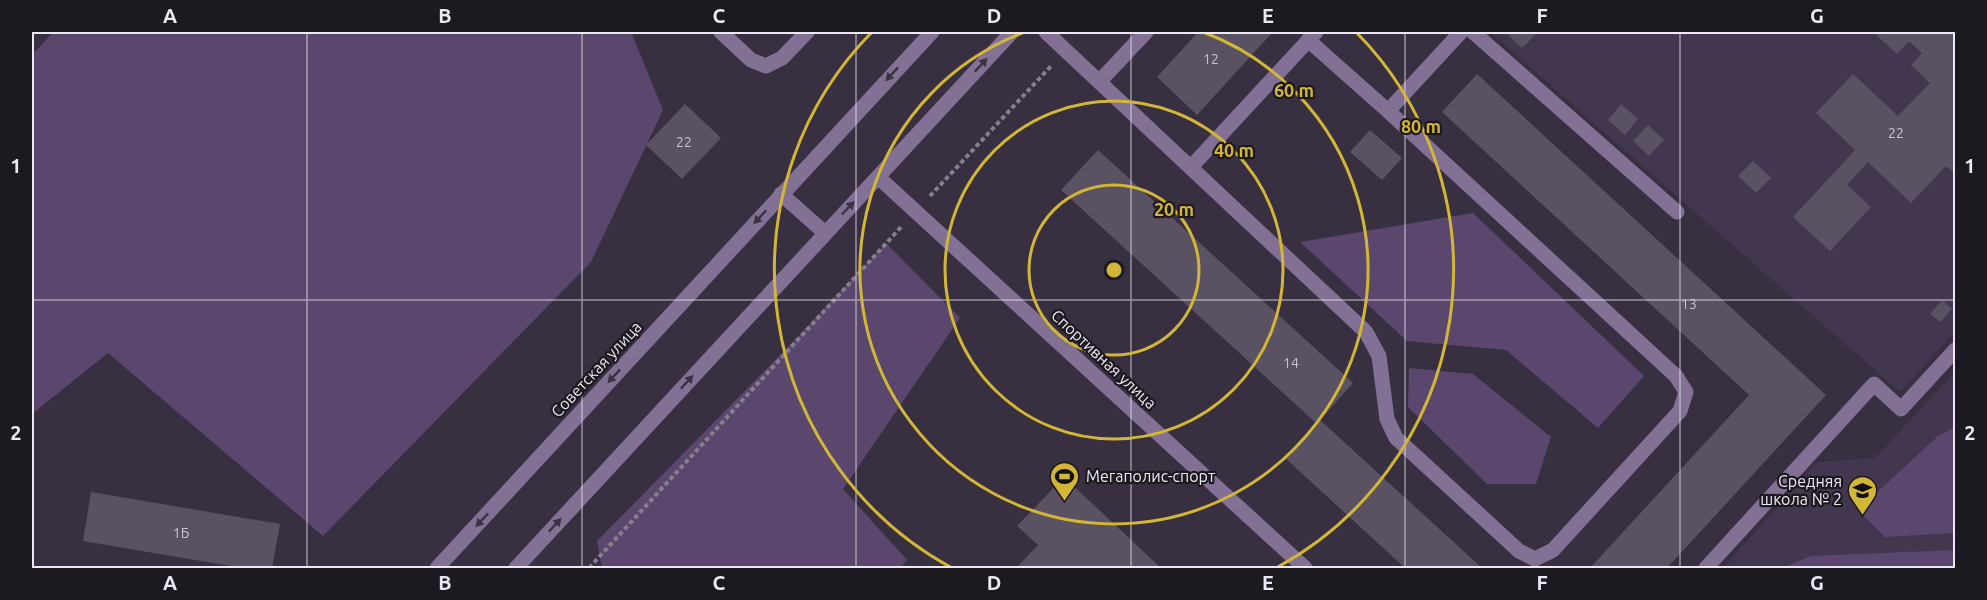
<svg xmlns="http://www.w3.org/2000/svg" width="1987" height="600" font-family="Ubuntu,sans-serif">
<rect width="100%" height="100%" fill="#382f40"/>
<!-- built -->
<g fill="#42374e">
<path d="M1490 32H1955V332L1900 392Z"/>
<path d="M1955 372V568H1723L1817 462 1875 458Z"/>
</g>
<!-- green -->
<g fill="#5b476e">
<path d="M53 32H631L663 110 591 262 323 536 108 353 32 414V55Z"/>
<path d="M1473 213 1644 376 1598 428 1506 350 1407 341 1300 242Z"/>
<path d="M886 243 960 318 843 489 907 560 900 568H602L597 541 790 345Z"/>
<path d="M1409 368 1473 374 1551 437 1536 484H1487L1408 407Z"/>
<path d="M1955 427V533L1885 537 1858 510 1938 436Z"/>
<path d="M1955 550V568H1782L1811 556Z"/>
</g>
<!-- building -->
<g fill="#5a5163">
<path d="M1198 32H1273L1197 115 1157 77Z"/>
<path d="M1505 32H1538L1522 48Z"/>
<path d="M1873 32H1956V174L1946 166 1911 203 1868 162 1847 185 1871 207 1830 251 1793 217 1855 150 1816 113 1853 74 1898 116 1930 83 1911 65 1922 53 1909 41 1897 54Z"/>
<path d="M1477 74 1826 395 1667 568H1590L1749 395 1442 112Z"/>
<path d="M685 104 721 138 682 179 646 145Z"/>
<path d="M1621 104 1638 119 1625 135 1608 120Z"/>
<path d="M1648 125 1664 140 1649 156 1633 141Z"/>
<path d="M1370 130 1402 158 1382 180 1350 152Z"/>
<path d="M1098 150 1353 383 1320 420 1482 568H1405L1284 457 1316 423 1061 190Z"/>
<path d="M1753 161 1771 178 1756 193 1738 176Z"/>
<path d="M1942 300 1952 309 1940 322 1930 314Z"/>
<path d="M1064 477 1161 568H1016L1038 545 1017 526Z"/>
<path d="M91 492 280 524 272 568H242L83 541Z"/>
</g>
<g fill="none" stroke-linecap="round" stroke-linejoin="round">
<!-- path -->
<g stroke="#857e8c" stroke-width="4" stroke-dasharray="4.5 3" stroke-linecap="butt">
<path d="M930 196 1052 65"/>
<path d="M589 568 902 226"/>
</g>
<!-- minor -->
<g stroke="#827095" stroke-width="15">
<path d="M721 32 751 60 766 66 782 58 807 32"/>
<path d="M1046 32 1366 332 1379 356 1387 419 1396 438 1519 551 1535 559 1553 550 1680 411 1686 392 1676 376 1388 111"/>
<path d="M1473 32 1677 212"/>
<path d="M1308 40 1388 111 1461 32"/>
<path d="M1100 81 1146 32"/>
<path d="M1191 167 1316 32"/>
<path d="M878 177 1305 568"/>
<path d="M781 194 825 233"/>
<path d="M437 568 932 32"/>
<path d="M516 568 1012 32"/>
<path d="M1706 568 1874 384 1901 409 1956 349"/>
</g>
</g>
<!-- one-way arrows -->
<defs><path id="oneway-solid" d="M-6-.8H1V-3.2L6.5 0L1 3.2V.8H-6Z" transform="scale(1.5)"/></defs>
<g fill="#3b3344">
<use href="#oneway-solid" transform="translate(981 65) rotate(-47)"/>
<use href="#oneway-solid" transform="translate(892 74) rotate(133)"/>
<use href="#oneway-solid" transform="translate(848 208) rotate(-46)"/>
<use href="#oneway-solid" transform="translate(760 217) rotate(133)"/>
<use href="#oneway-solid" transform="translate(614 376) rotate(133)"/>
<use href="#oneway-solid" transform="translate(687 382) rotate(-47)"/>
<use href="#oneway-solid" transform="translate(482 520) rotate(133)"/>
<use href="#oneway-solid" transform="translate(555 525) rotate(-47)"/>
</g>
<!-- grid -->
<path fill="none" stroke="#ede8f3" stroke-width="1.5" stroke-opacity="0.55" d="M307 32V568M582 32V568M856 32V568M1131 32V568M1405 32V568M1680 32V568M32 300H1956"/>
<!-- distance rings -->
<g fill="none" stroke="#d2b736" stroke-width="3">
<circle cx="1114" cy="270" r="85"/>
<circle cx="1114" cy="270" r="169"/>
<path d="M1203 32A254 254 0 1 1 1025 32"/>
<path d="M952 568A339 339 0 0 1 872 32M1356 32A339 339 0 0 1 1276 568"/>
</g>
<!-- icons -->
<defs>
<symbol id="stadium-pin" viewBox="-11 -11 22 30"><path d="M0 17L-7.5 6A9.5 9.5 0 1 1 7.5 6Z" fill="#d2b736" stroke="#1d1921"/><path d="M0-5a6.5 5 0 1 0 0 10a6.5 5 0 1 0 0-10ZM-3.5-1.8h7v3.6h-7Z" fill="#111"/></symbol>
<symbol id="school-pin" viewBox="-11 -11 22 30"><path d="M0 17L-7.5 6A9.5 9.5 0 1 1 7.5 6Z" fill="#d2b736" stroke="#1d1921"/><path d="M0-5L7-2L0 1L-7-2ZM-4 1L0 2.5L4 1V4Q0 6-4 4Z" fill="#111"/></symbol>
</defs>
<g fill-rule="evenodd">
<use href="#stadium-pin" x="1048" y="460" width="33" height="45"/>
<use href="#school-pin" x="1846" y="474" width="33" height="45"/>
</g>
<g text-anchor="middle" stroke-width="4.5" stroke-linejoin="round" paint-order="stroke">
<!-- number labels -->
<g font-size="14" fill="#c8c2cf">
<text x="1211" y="64">12</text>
<text x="1896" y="138">22</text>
<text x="684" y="147">22</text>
<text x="1689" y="309">13</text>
<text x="1291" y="368">14</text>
<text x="181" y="538">1Б</text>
</g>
<!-- street labels -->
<g font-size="16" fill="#ede8f3" stroke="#1d1921">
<text transform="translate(1104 359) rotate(43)" y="6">Спортивная улица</text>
<text transform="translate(596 369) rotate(-47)" y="6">Советская улица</text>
</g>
<!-- poi labels -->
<g font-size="16" fill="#ede8f3" stroke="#1d1921" text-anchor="start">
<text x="1086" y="482">Мегаполис-спорт</text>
<text x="1842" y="487" text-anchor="end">Средняя<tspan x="1842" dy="18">школа № 2</tspan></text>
</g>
</g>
<circle cx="1114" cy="270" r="9" fill="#d2b736" stroke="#1d1921" stroke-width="3"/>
<g font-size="18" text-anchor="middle" font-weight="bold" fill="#d2b736" stroke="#1d1921" stroke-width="4.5" stroke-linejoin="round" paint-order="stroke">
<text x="1294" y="97">60 m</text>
<text x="1421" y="133">80 m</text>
<text x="1234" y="157">40 m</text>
<text x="1174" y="216">20 m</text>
</g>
<!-- border -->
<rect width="1987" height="600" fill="none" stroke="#1d1921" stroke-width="66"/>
<rect x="33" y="33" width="1921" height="534" fill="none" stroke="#ede8f3" stroke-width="2"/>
<g font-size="20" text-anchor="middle" font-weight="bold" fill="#ede8f3">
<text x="170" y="23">A</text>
<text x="445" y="23">B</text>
<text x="719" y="23">C</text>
<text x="994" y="23">D</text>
<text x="1268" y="23">E</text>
<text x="1542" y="23">F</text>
<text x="1817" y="23">G</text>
<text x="16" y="173">1</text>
<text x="1970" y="173">1</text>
<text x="16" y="440">2</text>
<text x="1970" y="440">2</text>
<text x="170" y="590">A</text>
<text x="445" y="590">B</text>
<text x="719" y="590">C</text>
<text x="994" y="590">D</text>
<text x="1268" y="590">E</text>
<text x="1542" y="590">F</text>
<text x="1817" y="590">G</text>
</g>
</svg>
